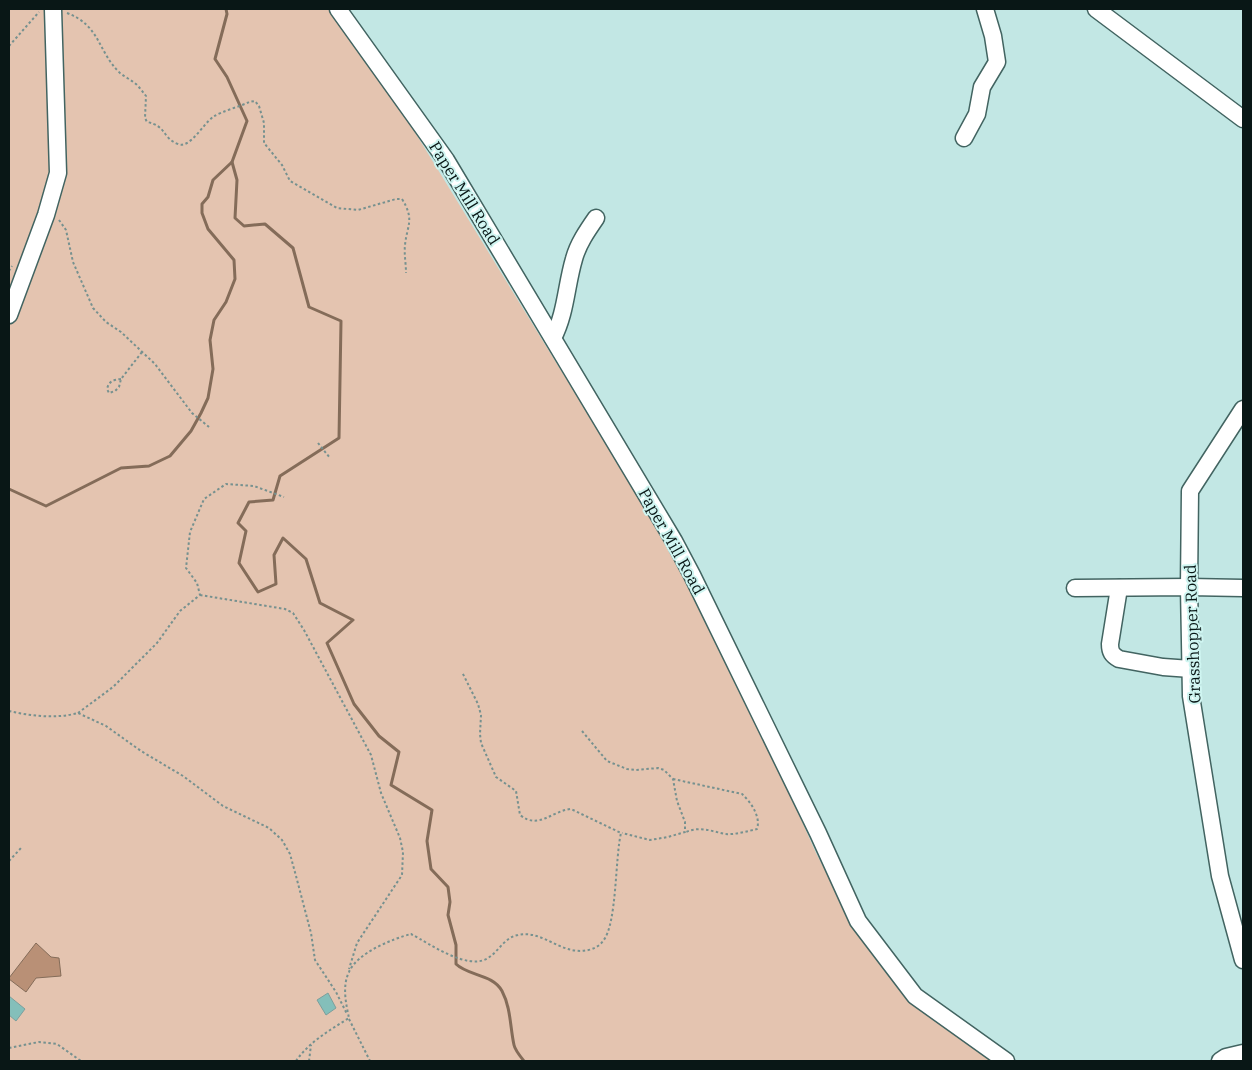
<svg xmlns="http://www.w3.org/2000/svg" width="1252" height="1070" font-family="'IBM Plex Serif',serif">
<rect width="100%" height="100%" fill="#c2e7e4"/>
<!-- green -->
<path fill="#e4c4b0" d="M9 9H329L405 116 676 558 737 675 816 853 854 926 913 1002 998 1061H9Z"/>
<!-- water -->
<path fill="#b99076" stroke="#846c59" d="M36 943 51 957 59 958 61 976 36 978 26 992 9 979V978Z"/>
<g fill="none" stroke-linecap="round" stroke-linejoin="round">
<!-- stream -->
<g stroke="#846c59" stroke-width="3">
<path d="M226 9 227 14 215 59 227 77 247 121 232 162 237 180 235 218 244 226 265 224 293 248 309 307 341 321 339 438 280 476 273 500 249 502 238 523 246 531 239 563 258 592 276 584 274 555 283 538 306 559 320 603 353 620 327 643 354 704 379 736 399 752 391 785 432 810 427 841 431 869 448 887 450 902 448 915 456 945V964C468 976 493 974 502 991 511 1008 510 1027 514 1045 515 1050 520 1056 524 1061"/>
<path d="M9 489 46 506 121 468 149 466 170 456 191 431 201 413 208 398 213 369 210 340 214 320 226 302 235 279 234 260 208 229 202 213V204L208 197 213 180 232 162"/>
</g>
</g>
<!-- building -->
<g fill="#84bfba" stroke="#7c9f9c">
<path d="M328 993 336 1008 326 1015 317 1000Z"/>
<path d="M9 996 25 1009 16 1021 9 1015Z"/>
</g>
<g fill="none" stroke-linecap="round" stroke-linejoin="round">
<defs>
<g id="minor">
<path d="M338 9 446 160 674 541 692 575 818 833 858 921 915 996 1006 1061"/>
<path d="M1096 9 1243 119"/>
<path d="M964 138 977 114 982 87 997 62 993 36 985 9"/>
<path d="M9 315 46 215 58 173 53 9"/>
<path d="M553 338C566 313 566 286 574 259 578 244 587 231 596 218"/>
<path d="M1243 409 1190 491 1189 587 1191 696 1220 876 1243 960"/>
<path d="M1075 588 1189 587 1243 588"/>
<path d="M1119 588 1110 644C1110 652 1112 655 1119 659L1163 667 1191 669"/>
<path d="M1220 1061 1226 1057 1243 1053"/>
</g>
</defs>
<!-- minor casing -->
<use href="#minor" stroke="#426461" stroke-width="19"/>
<!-- path -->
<g stroke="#76918f" stroke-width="2" stroke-dasharray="2.5 2.5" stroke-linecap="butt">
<path d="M67 13C101 26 97 51 120 73 125 77 131 80 136 84 140 88 143 92 146 96L145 118 147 122C167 126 162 138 178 144 190 149 203 124 213 117 222 111 239 107 249 102L255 101 259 106 264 123V143L282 165 290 181 337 208 358 210 396 199H402C415 220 407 225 405 245 404 254 406 264 406 273"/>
<path d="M9 46 39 12"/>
<path d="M59 220 66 230 73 262 93 308 106 322 121 332 155 364 192 413 209 427"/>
<path d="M9 271 12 266"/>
<path d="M121 379C113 380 109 381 107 389L109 393 115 391 119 387 121 379 142 352"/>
<path d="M318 443 330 458"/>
<path d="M200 595 285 609 293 613 304 630 371 755 381 793 400 838 403 852 402 875 357 943 349 969"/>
<path d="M9 711C30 716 57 719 78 713L106 726 141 751 183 776 223 806 269 828 282 840 290 854 296 876 311 933 315 960 336 992 347 1014"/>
<path d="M78 713 113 687 157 643 180 611 200 595 197 583 186 568 190 532 204 499 226 484 254 486 284 497"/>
<path d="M582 731 607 761 627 769 636 770 658 768 664 770 673 779 677 801 685 822V832L668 837 650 840 622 833"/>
<path d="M673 779 742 794C751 802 761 817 757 829 748 831 735 835 725 834 711 831 700 826 686 832"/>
<path d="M9 861 21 848"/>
<path d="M349 1019 370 1061"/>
<path d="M9 1048 39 1042 57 1044 81 1061"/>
<path d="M296 1061C309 1042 330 1030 349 1018 346 1004 342 986 349 972 357 953 392 939 411 934 430 944 468 971 488 958 499 951 505 937 518 935 537 931 551 944 568 949 580 953 596 951 603 941 617 925 615 858 621 833L571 809C551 811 539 830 520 815L516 791 496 777 481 743 480 734 481 715 478 704 462 672"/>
<path d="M309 1061 311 1045"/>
</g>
<!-- minor -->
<use href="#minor" stroke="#fff" stroke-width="16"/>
</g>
<g text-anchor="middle" stroke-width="4" stroke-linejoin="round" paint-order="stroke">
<!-- street labels -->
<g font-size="16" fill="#091716" stroke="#cff5f1">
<text transform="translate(465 193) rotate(58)" y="6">Paper Mill Road</text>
<text transform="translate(672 541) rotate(61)" y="6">Paper Mill Road</text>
<text transform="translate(1192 634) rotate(-92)" y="6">Grasshopper Road</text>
</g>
</g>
<!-- border -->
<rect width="1252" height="1070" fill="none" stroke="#091716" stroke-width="20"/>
</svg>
